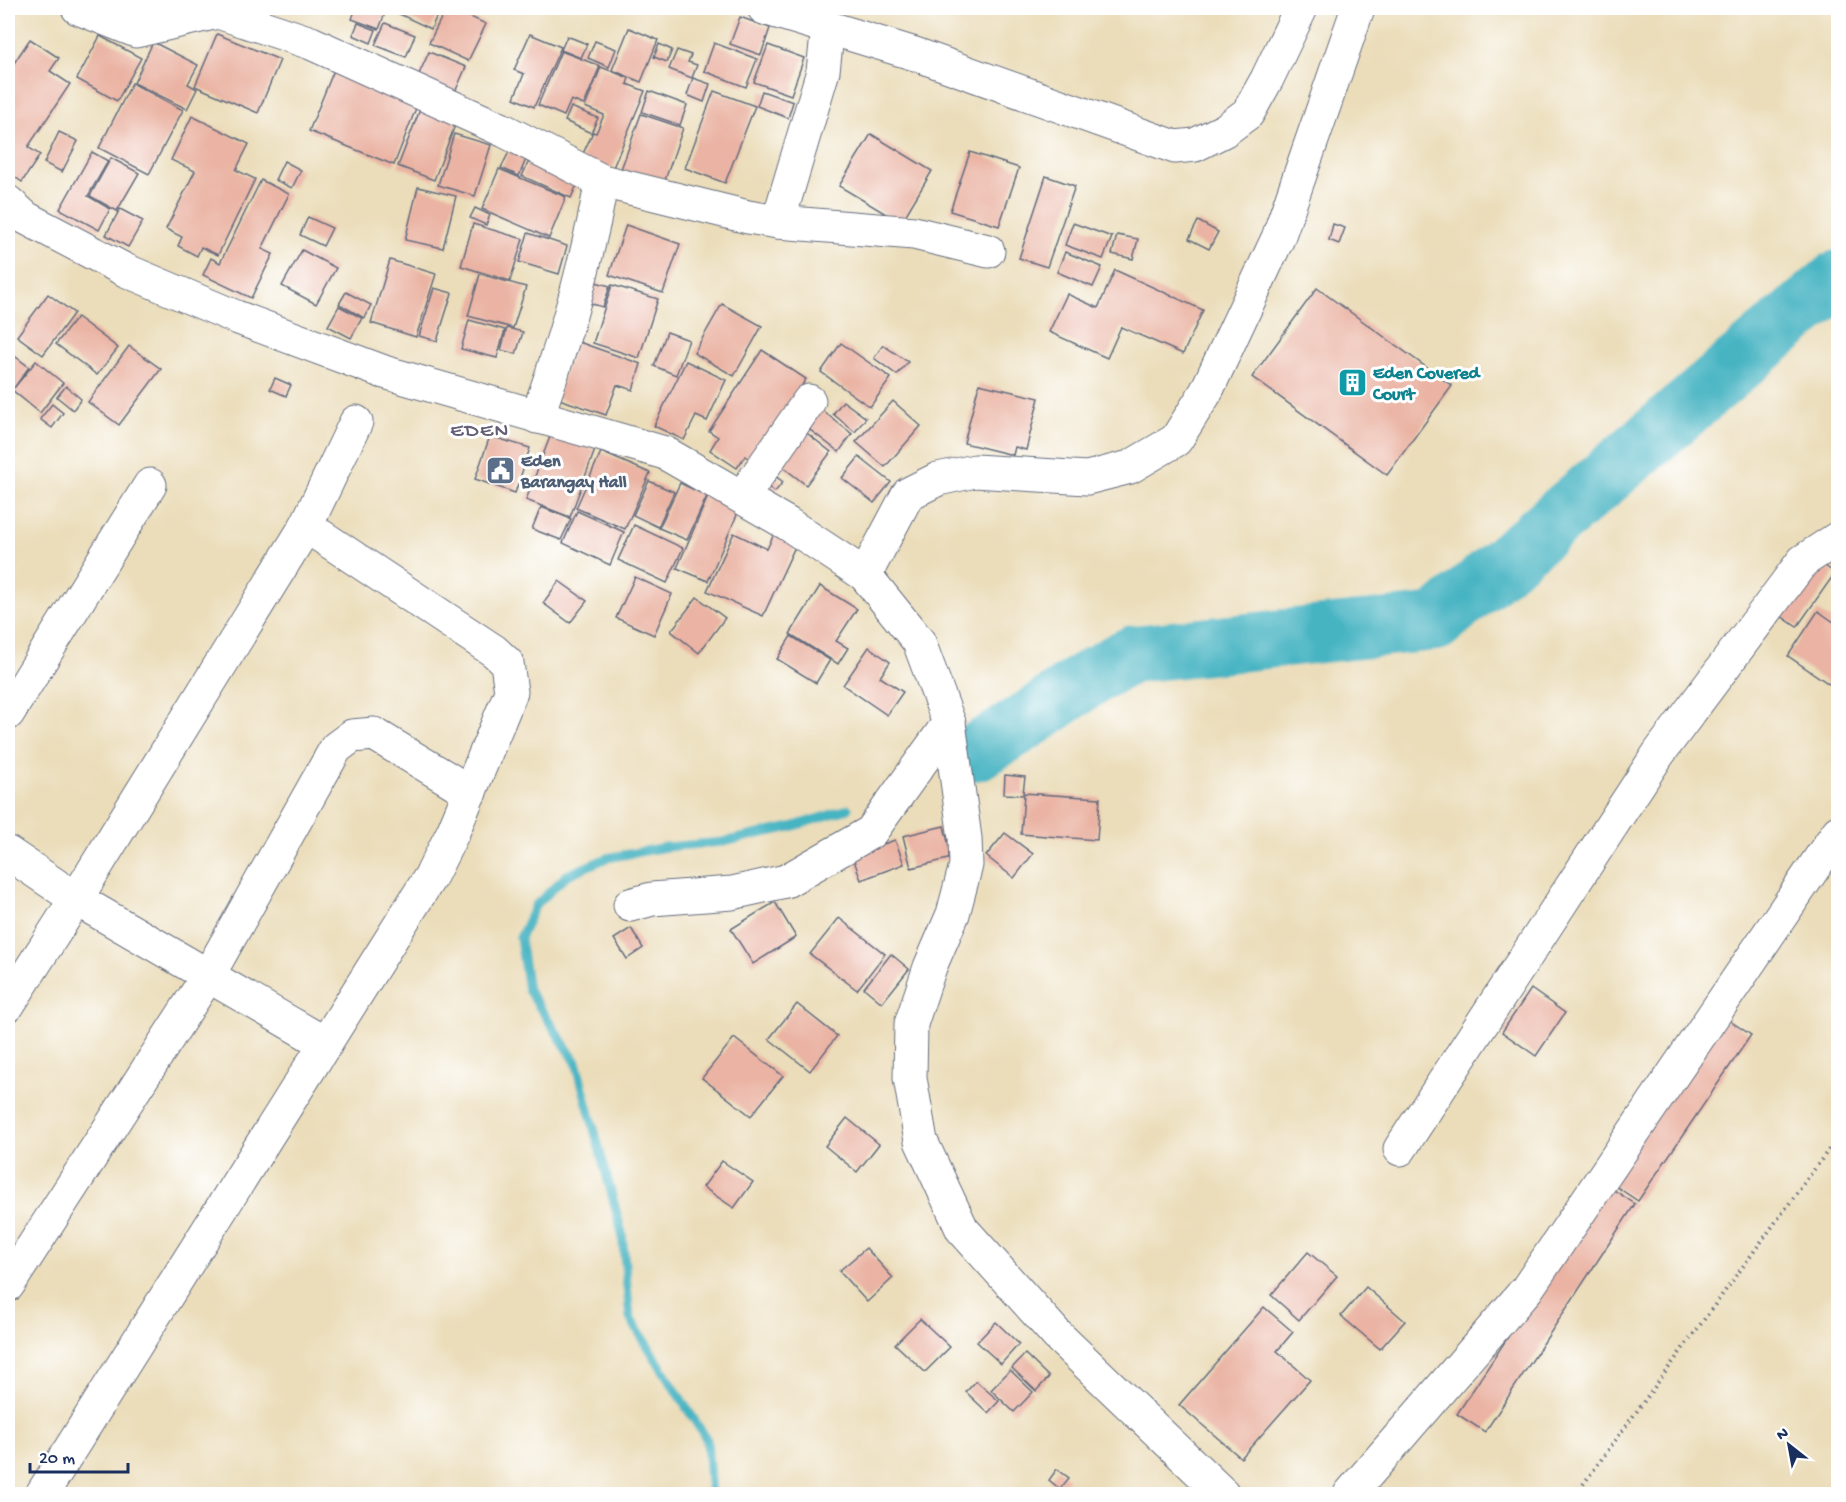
<svg xmlns="http://www.w3.org/2000/svg" width="1846" height="1502" font-family="'Gochi Hand',sans-serif">
<rect width="100%" height="100%" fill="#fff"/>
<filter id="ink" filterUnits="userSpaceOnUse"><feTurbulence type="fractalNoise" baseFrequency=".0167" numOctaves="2"/><feDisplacementMap in="SourceGraphic" scale="12" xChannelSelector="R" yChannelSelector="G"/><feConvolveMatrix kernelMatrix="1 2 1 2 8 2 1 2 1" color-interpolation-filters="sRGB"/></filter>
<filter id="wash" filterUnits="userSpaceOnUse"><feTurbulence type="fractalNoise" baseFrequency=".008" numOctaves="4" result="noise"/><feDisplacementMap in="SourceGraphic" scale="24" xChannelSelector="R" yChannelSelector="G"/><feGaussianBlur stdDeviation="1.35" result="paint"/><feColorMatrix in="noise" values="0 0 0 0 0 0 0 0 0 0 0 0 0 0 0 0 0 1.4 0 .05"/><feComposite in="paint" operator="in"/></filter>
<g filter="url(#wash)">
<rect width="100%" height="100%" fill="#ebddba"/>
<g fill="none" stroke-linecap="round" stroke-linejoin="round">
<!-- stream -->
<path stroke="#46b4c2" stroke-width="9" d="M711 1494 707 1440 630 1318 622 1233 576 1062 528 990 520 938 535 906 567 875 607 858 666 847 723 842 791 827 848 809"/>
<!-- river -->
<path stroke="#46b4c2" stroke-width="58" d="M976 752C997 739 1019 727 1039 713 1070 691 1099 670 1134 654L1436 622 1838 279"/>
</g>
<g id="blocks">
<!-- building -->
<g fill="#eab3a3">
<path d="M356 8H387L379 29 352 19Z"/>
<path d="M400 8H440L431 29 397 13Z"/>
<path d="M446 8H451L486 24 468 61 429 43Z"/>
<path d="M740 17 770 28 761 55 730 44Z"/>
<path d="M358 23 376 30 371 43 353 35Z"/>
<path d="M385 23 415 35 406 57 375 45Z"/>
<path d="M629 28 658 40 641 82 612 70Z"/>
<path d="M217 34 280 60 258 113 195 86Z"/>
<path d="M530 34 561 47 534 107 514 98 524 74 514 70Z"/>
<path d="M100 36 141 58 117 101 77 79Z"/>
<path d="M567 36 587 44 581 58 561 50Z"/>
<path d="M30 39 59 58 50 71 70 84 28 147 40 155 22 182 8 172V72Z"/>
<path d="M595 41 616 49 609 67 588 58Z"/>
<path d="M153 42 198 65 188 84 197 89 187 109 134 83Z"/>
<path d="M714 43 757 59 746 87 704 71Z"/>
<path d="M659 44 672 50 667 62 654 57Z"/>
<path d="M768 45 804 58 791 95 754 82Z"/>
<path d="M677 50 691 55 688 62 697 65 692 78 669 69Z"/>
<path d="M561 51 600 66 584 105 571 100 564 116 538 105Z"/>
<path d="M429 52 466 67 452 99 415 83Z"/>
<path d="M601 67 629 78 627 84 645 91 612 170 581 158 593 132 596 133 604 115 585 107Z"/>
<path d="M334 70 418 103 394 165 309 131Z"/>
<path d="M693 78 710 84 704 102 687 95Z"/>
<path d="M132 83 183 110 149 174 99 148Z"/>
<path d="M649 91 687 105 680 125 642 112Z"/>
<path d="M714 91 755 106 725 183 685 168Z"/>
<path d="M762 91 793 102 788 118 757 106Z"/>
<path d="M421 107 457 120 434 180 398 166Z"/>
<path d="M571 107 598 118 591 133 565 121Z"/>
<path d="M641 114 683 128 663 186 620 172Z"/>
<path d="M192 116 249 144 236 170 255 179 218 255 201 247 197 256 178 246 182 237 166 229 195 171 171 160Z"/>
<path d="M59 132 78 141 62 172 44 163Z"/>
<path d="M454 134 491 145 475 196 438 185Z"/>
<path d="M871 134 932 171 901 223 839 186Z"/>
<path d="M510 150 527 157 519 176 501 168Z"/>
<path d="M92 152 108 161 88 196 110 209 99 230 60 209Z"/>
<path d="M970 152 1019 168 999 226 950 211Z"/>
<path d="M531 157 580 178 571 198 522 176Z"/>
<path d="M111 158 139 173 117 211 90 196Z"/>
<path d="M284 161 301 170 292 188 275 180Z"/>
<path d="M499 169 566 197 549 238 482 209Z"/>
<path d="M1046 176 1075 186 1047 267 1019 258Z"/>
<path d="M261 180 289 194 262 249 273 254 251 298 203 275 211 258 220 263Z"/>
<path d="M418 187 456 196 443 248 405 240Z"/>
<path d="M475 208 490 215 486 225 470 218Z"/>
<path d="M120 209 143 221 128 247 106 235Z"/>
<path d="M308 217 332 228 323 246 300 235Z"/>
<path d="M1198 221 1218 232 1209 249 1189 239Z"/>
<path d="M1073 223 1112 237 1103 259 1065 245Z"/>
<path d="M473 224 523 239 510 281 461 266Z"/>
<path d="M1333 224 1345 228 1339 244 1329 240Z"/>
<path d="M626 225 680 244 663 293 609 275Z"/>
<path d="M528 233 567 246 559 274 519 262Z"/>
<path d="M1117 235 1138 239 1133 259 1112 254Z"/>
<path d="M302 250 336 268 316 304 282 286Z"/>
<path d="M1065 252 1102 267 1093 287 1057 272Z"/>
<path d="M390 260 436 274 416 337 371 323Z"/>
<path d="M1115 270 1203 310 1183 354 1121 327 1107 358 1049 332 1067 294 1098 308Z"/>
<path d="M480 274 526 287 513 328 468 316Z"/>
<path d="M585 279 610 286 603 307 578 300Z"/>
<path d="M612 285 658 299 639 358 593 343Z"/>
<path d="M434 288 452 293 437 341 419 336Z"/>
<path d="M1317 288 1452 386 1387 475 1252 377Z"/>
<path d="M346 292 371 305 364 318 339 304Z"/>
<path d="M48 294 74 313 43 355 17 336Z"/>
<path d="M722 304 762 326 734 376 694 353Z"/>
<path d="M339 306 362 318 351 338 328 326Z"/>
<path d="M77 317 118 348 97 375 56 344Z"/>
<path d="M469 320 505 330 497 358 461 349Z"/>
<path d="M507 328 523 332 516 354 501 350Z"/>
<path d="M667 332 689 340 676 375 654 366Z"/>
<path d="M576 341 641 364 633 390 617 385 606 415 556 398Z"/>
<path d="M841 343 891 378 870 407 821 372Z"/>
<path d="M883 345 908 362 897 375 874 358Z"/>
<path d="M129 346 161 369 119 425 88 402Z"/>
<path d="M762 350 806 379 753 461 745 456 737 468 710 450 718 437 709 431Z"/>
<path d="M8 351 29 367 14 388 36 361 63 383 40 413 12 390 8 397Z"/>
<path d="M686 361 726 380 707 421 696 416 684 440 654 426Z"/>
<path d="M275 378 291 385 286 396 270 389Z"/>
<path d="M979 384 1039 398 1026 450 1015 447 1013 455 964 443Z"/>
<path d="M66 386 81 399 73 410 57 397Z"/>
<path d="M843 401 866 418 855 432 833 414Z"/>
<path d="M893 401 921 426 885 467 856 442Z"/>
<path d="M52 404 63 413 52 428 40 419Z"/>
<path d="M819 408 852 434 839 452 805 426Z"/>
<path d="M799 427 831 452 806 485 774 460Z"/>
<path d="M551 434 595 450 570 517 526 500Z"/>
<path d="M490 436 530 448 515 493 475 479Z"/>
<path d="M601 452 650 473 625 529 576 508Z"/>
<path d="M859 457 891 482 874 503 842 478Z"/>
<path d="M766 469 783 482 775 492 758 479Z"/>
<path d="M649 481 674 492 658 527 633 515Z"/>
<path d="M680 483 707 496 687 540 659 528Z"/>
<path d="M709 494 740 508 708 581 677 568Z"/>
<path d="M541 507 571 519 561 540 532 529Z"/>
<path d="M577 511 624 532 610 565 563 543Z"/>
<path d="M634 525 683 548 667 583 618 560Z"/>
<path d="M776 530 798 540 763 616 707 591 734 533 767 549Z"/>
<path d="M1838 549V568L1835 570 1827 557Z"/>
<path d="M1819 562 1835 573 1797 627 1781 616Z"/>
<path d="M635 577 672 594 654 635 616 618Z"/>
<path d="M559 581 587 601 570 623 543 603Z"/>
<path d="M820 586 857 609 836 641 848 648 838 664 790 634Z"/>
<path d="M697 597 725 618 699 653 671 631Z"/>
<path d="M1818 611 1838 625V690L1788 656Z"/>
<path d="M791 636 830 660 816 683 777 659Z"/>
<path d="M869 647 890 662 880 677 903 692 887 715 843 685Z"/>
<path d="M1005 775 1025 777 1023 793 1100 798 1097 840 1021 834 1024 795 1004 794Z"/>
<path d="M944 826 952 858 911 868 903 836Z"/>
<path d="M1005 833 1033 854 1014 878 986 856Z"/>
<path d="M895 840 904 864 861 880 852 855Z"/>
<path d="M775 902 796 937 753 964 731 929Z"/>
<path d="M839 918 885 954 857 990 810 954Z"/>
<path d="M631 928 643 948 627 959 614 939Z"/>
<path d="M891 954 909 969 882 1003 864 988Z"/>
<path d="M1531 989 1565 1013 1536 1056 1502 1032Z"/>
<path d="M797 1004 837 1036 810 1071 769 1039Z"/>
<path d="M1724 1017 1751 1035 1638 1201 1611 1183Z"/>
<path d="M734 1038 783 1076 751 1116 702 1078Z"/>
<path d="M847 1118 879 1144 857 1172 825 1146Z"/>
<path d="M722 1161 753 1182 734 1208 703 1187Z"/>
<path d="M1608 1186 1635 1204 1485 1432 1457 1414Z"/>
<path d="M866 1248 893 1278 867 1302 839 1271Z"/>
<path d="M1308 1252 1337 1276 1299 1320 1271 1295Z"/>
<path d="M1366 1287 1405 1321 1380 1349 1341 1316Z"/>
<path d="M1264 1307 1293 1332 1277 1351 1310 1380 1241 1458 1179 1405Z"/>
<path d="M920 1319 950 1347 925 1372 895 1344Z"/>
<path d="M996 1322 1019 1344 1001 1364 977 1342Z"/>
<path d="M1025 1354 1049 1377 1036 1391 1012 1368Z"/>
<path d="M1010 1370 1033 1392 1014 1412 991 1390Z"/>
<path d="M976 1381 999 1401 988 1413 966 1392Z"/>
<path d="M1057 1469 1069 1478 1060 1489 1049 1480Z"/>
</g>
</g>
</g>
<g filter="url(#ink)">
<use href="#blocks" fill-opacity="0" stroke="#646c7e" stroke-width="1.5"/>
<g fill="none" stroke-linecap="round" stroke-linejoin="round">
<defs>
<g id="minor">
<path d="M78 8 136 31 218 12 311 43 505 131 602 181 748 217 778 222 914 233 988 251"/>
<path d="M764 8 915 54 1175 147 1195 145 1225 130 1248 113 1267 79 1301 8"/>
<path d="M8 202 26 218 125 270 236 317 384 372 665 453 788 524 865 575 919 642 949 723 965 838 966 865 953 914 930 967 911 1024 910 1078 921 1141 962 1229 1057 1335 1223 1494"/>
<path d="M778 222 823 71 828 27"/>
<path d="M537 417C565 340 587 262 602 181"/>
<path d="M743 496 809 401"/>
<path d="M865 575 908 494 938 479 975 471 1087 478 1130 467 1176 440 1206 392 1278 238 1358 8"/>
<path d="M8 713 150 485"/>
<path d="M8 853 76 899 326 1044"/>
<path d="M630 905 652 899 732 893 786 881 871 832 949 723"/>
<path d="M8 1005 76 899 306 526 356 422"/>
<path d="M1400 1149 1659 753 1803 561 1838 538"/>
<path d="M8 1285 208 976 336 748 352 736 374 734 470 792"/>
<path d="M42 1494 432 874 453 832 511 692 507 663 494 651 306 526"/>
<path d="M1350 1494 1527 1289 1838 832"/>
</g>
</defs>
<!-- minor casing -->
<use href="#minor" stroke="#646c7e" stroke-width="35"/>
<!-- path -->
<path stroke="#646c7e" stroke-width="4" stroke-dasharray="1.5 4.5" stroke-linecap="butt" d="M1576 1494 1838 1137"/>
<!-- minor -->
<use href="#minor" stroke="#fff" stroke-width="33"/>
</g>
</g>
<!-- icons -->
<defs>
<symbol id="building-square" viewBox="-11 -11 22 22"><rect x="-9" y="-9" width="18" height="18" rx="4" fill="#0f9aa8" stroke="#fff"/><path d="M-4-6H4V6H1V3H-1V6H-4ZM-2.5-4.3h1.7v1.8h-1.7ZM.8-4.3h1.7v1.8H.8ZM-2.5-1h1.7V.8h-1.7ZM.8-1h1.7V.8H.8Z" fill="#fff"/></symbol>
<symbol id="civic-square" viewBox="-11 -11 22 22"><rect x="-9" y="-9" width="18" height="18" rx="4" fill="#5c6f8a" stroke="#fff"/><path d="M-.6-6.5H3V-4.5H.6V-3L4-1V1h2V6H-6V1h2V-1L-.6-3ZM-1.2 2.5V6h2.4V2.5Z" fill="#fff"/></symbol>
</defs>
<g fill-rule="evenodd">
<use href="#building-square" x="1336" y="366" width="33" height="33"/>
<use href="#civic-square" x="484" y="454" width="33" height="33"/>
</g>
<g text-anchor="middle" stroke-width="6" stroke-linejoin="round" paint-order="stroke">
<!-- culture labels -->
<g font-size="18" font-weight="bold" fill="#0d838f" stroke="#fff" text-anchor="start">
<text x="1373" y="378">Eden Covered<tspan x="1373" dy="21">Court</tspan></text>
</g>
<!-- service labels -->
<g font-size="18" font-weight="bold" fill="#4e5e75" stroke="#fff" text-anchor="start">
<text x="521" y="466">Eden<tspan x="521" dy="21">Barangay Hall</tspan></text>
</g>
<!-- quarter labels -->
<g font-size="21" letter-spacing="1.5" fill="#635d76" stroke="#fff">
<text x="480" y="436">EDEN</text>
</g>
</g>
<!-- margin -->
<rect width="1846" height="1502" fill="none" stroke="#fff" stroke-width="30"/>
<!-- north arrow -->
<g transform="translate(1789 1445) rotate(329)" stroke="#ffffff" stroke-width="4.5" paint-order="stroke">
<path d="M0-4.5L10 22L0 15L-10 22Z" fill="#1b2f5e"/>
<text y="-9" font-size="16" font-weight="bold" text-anchor="middle" fill="#1b2f5e">N</text>
</g>
<!-- scale -->
<path d="M30 1463v9h98v-9" fill="none" stroke="#1b2f5e" stroke-width="3"/>
<text x="39" y="1463" font-size="18" fill="#1b2f5e" stroke="#ffffff" stroke-width="4.5" paint-order="stroke">20 m</text>
</svg>
